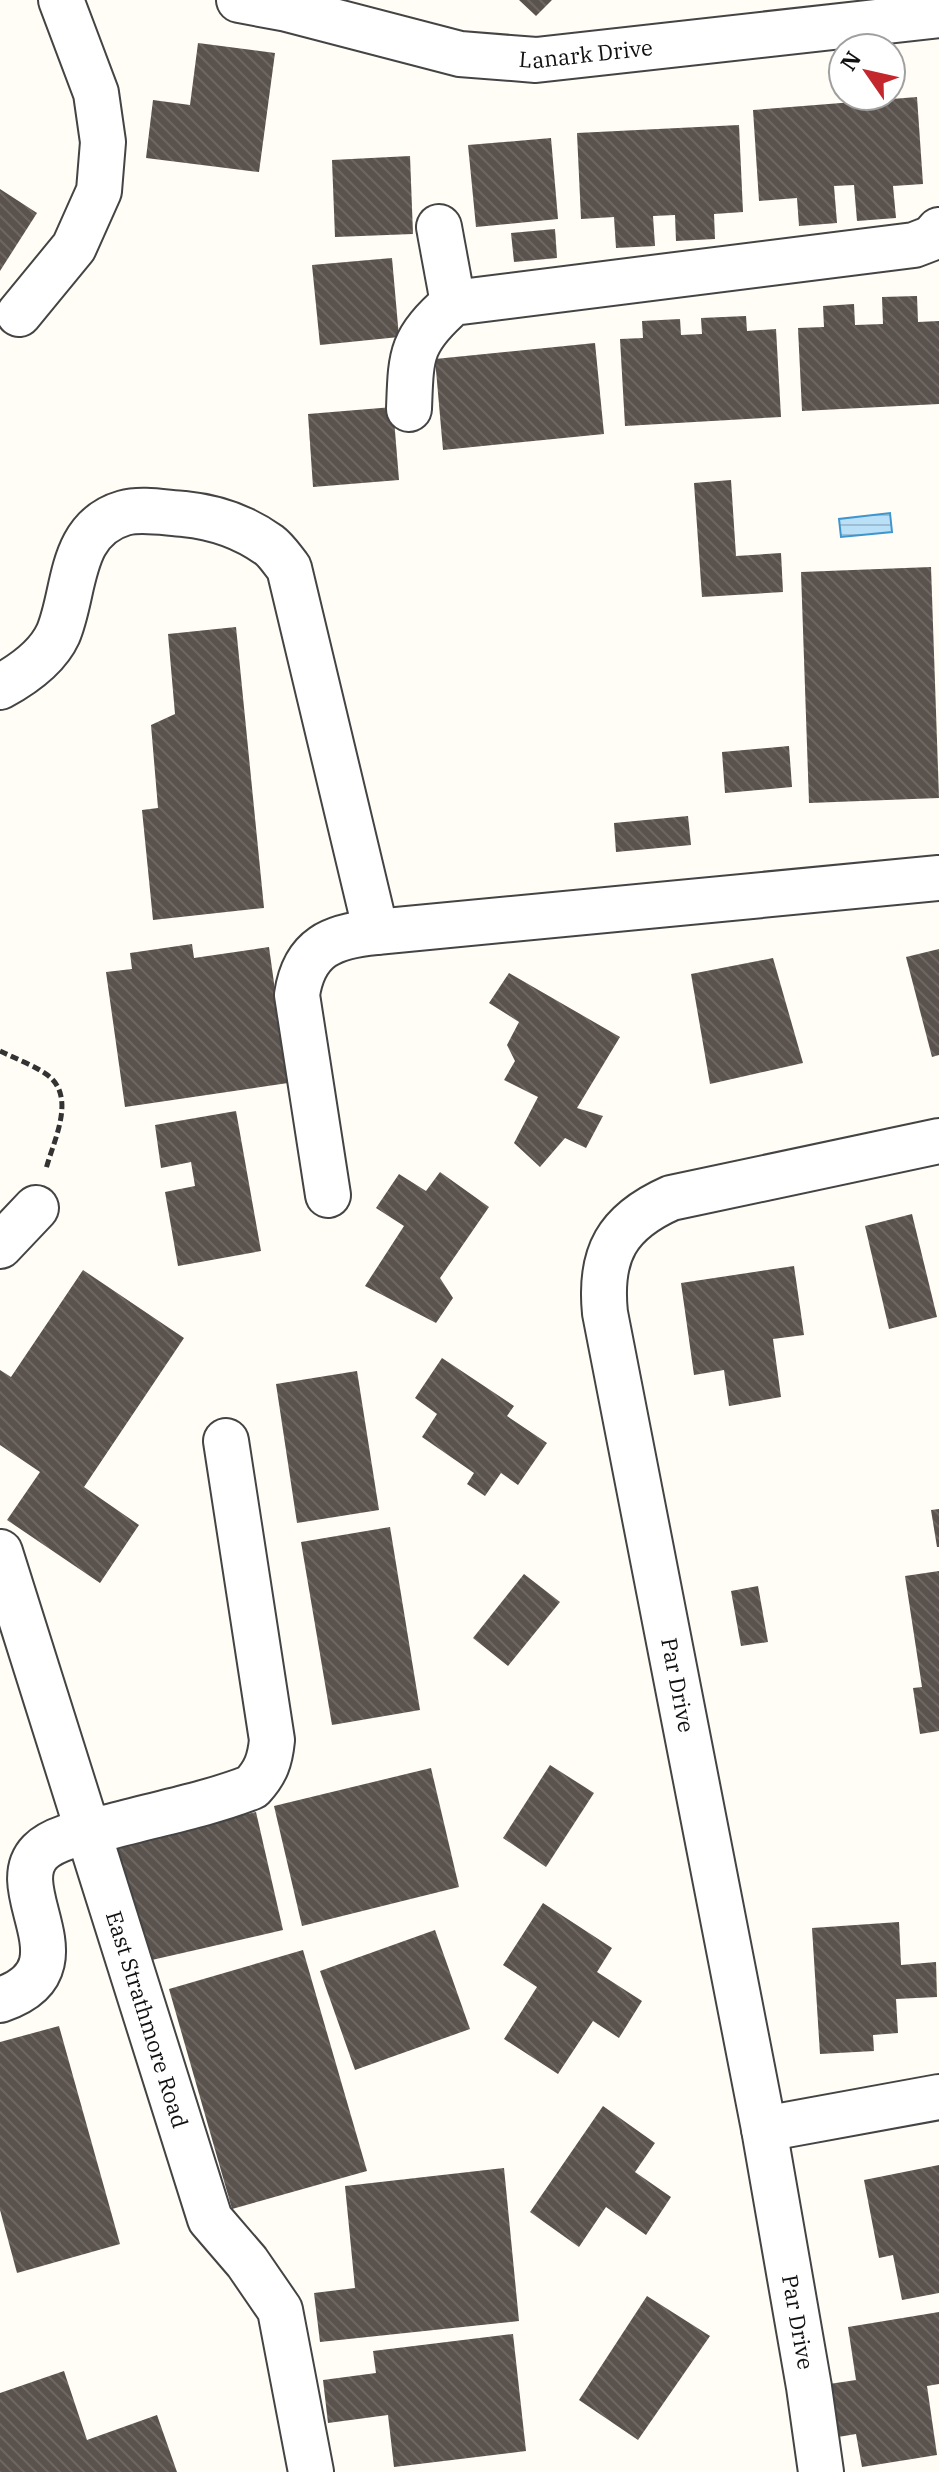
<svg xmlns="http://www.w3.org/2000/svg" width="939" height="2472" font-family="'IBM Plex Serif',serif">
<defs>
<pattern id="water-rules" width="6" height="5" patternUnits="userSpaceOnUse" patternTransform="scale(2)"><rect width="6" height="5" fill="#b9e0f7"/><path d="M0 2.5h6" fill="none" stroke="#9ebfd3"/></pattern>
<pattern id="building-back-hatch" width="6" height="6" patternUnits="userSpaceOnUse" patternTransform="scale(2)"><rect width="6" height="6" fill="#5a524d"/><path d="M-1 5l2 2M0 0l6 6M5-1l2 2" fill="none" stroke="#6d6662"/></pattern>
</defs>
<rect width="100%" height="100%" fill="#fffdf5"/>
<!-- water -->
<path fill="url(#water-rules)" stroke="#3f96cf" stroke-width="2" d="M890 513 892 532 841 537 839 519Z"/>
<!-- building -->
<g fill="url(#building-back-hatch)">
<path d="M519 0H552L536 16Z"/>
<path d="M198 43 275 53 259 172 146 158 153 100 190 105Z"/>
<path d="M917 97 923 184 893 186 896 218 857 221 854 185 834 186 837 223 799 226 797 198 759 201 753 110Z"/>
<path d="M739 125 743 212 714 214 715 239 676 241 675 215 653 216 655 246 616 248 614 217 581 219 577 133Z"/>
<path d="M551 138 558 219 476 227 468 145Z"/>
<path d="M410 156 413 234 335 237 332 160Z"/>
<path d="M0 189 37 213 0 271Z"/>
<path d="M555 229 557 258 514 262 511 233Z"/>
<path d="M392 258 399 337 320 345 312 265Z"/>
<path d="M917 296 918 322 939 321V404L802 411 798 328 824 327 823 306 854 304 855 325 883 324 882 297Z"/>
<path d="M746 316 747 331 776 329 781 417 625 426 620 339 643 338 642 321 680 319 681 335 702 334 701 318Z"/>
<path d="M595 343 604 434 443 450 435 359Z"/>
<path d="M393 407 399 480 313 487 308 414Z"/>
<path d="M731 480 736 556 781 553 783 592 702 597 694 483Z"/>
<path d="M931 567 939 798 809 803 801 572Z"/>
<path d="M236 627 264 908 153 920 142 810 158 808 151 725 175 714 168 634Z"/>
<path d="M789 746 792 787 725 793 722 752Z"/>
<path d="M688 816 691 845 616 852 614 823Z"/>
<path d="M192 944 194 958 269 947 288 1083 125 1107 106 972 132 969 130 953Z"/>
<path d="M939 949V1055L932 1057 906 957Z"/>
<path d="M773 958 803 1063 710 1084 691 974Z"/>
<path d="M509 973 620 1037 577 1108 603 1116 586 1148 565 1138 540 1167 514 1143 538 1097 504 1080 515 1061 507 1045 519 1022 489 1003Z"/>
<path d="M236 1111 261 1251 178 1266 165 1192 195 1186 191 1162 161 1168 155 1125Z"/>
<path d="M440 1172 489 1207 440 1278 453 1298 436 1323 365 1286 404 1226 376 1208 399 1174 426 1191Z"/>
<path d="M912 1214 937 1317 889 1329 865 1226Z"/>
<path d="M794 1266 804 1335 773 1339 781 1397 729 1406 724 1370 694 1375 681 1283Z"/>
<path d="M83 1270 184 1338 84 1487 139 1525 100 1583 7 1520 40 1472 0 1445V1370L11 1377Z"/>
<path d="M442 1358 514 1406 507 1416 547 1443 518 1485 501 1473 485 1496 467 1484 474 1473 422 1437 437 1414 415 1398Z"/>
<path d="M357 1371 379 1510 297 1523 276 1384Z"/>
<path d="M939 1509V1547H937L931 1510Z"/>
<path d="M390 1527 420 1710 332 1725 301 1542Z"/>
<path d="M939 1571V1731L920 1734 913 1688 922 1687 905 1576Z"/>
<path d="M524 1574 560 1602 508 1666 473 1638Z"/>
<path d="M758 1586 768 1642 741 1646 731 1591Z"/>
<path d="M550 1765 594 1793 546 1867 503 1838Z"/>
<path d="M431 1768 459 1887 302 1926 274 1806Z"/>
<path d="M256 1812 283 1930 143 1962 117 1845Z"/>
<path d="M543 1903 612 1948 597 1972 642 2001 619 2038 593 2021 558 2074 504 2039 537 1987 503 1965Z"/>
<path d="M899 1922 901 1965 936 1962 937 1997 896 1999 898 2033 873 2035 874 2051 820 2054 812 1928Z"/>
<path d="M435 1930 470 2029 355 2070 320 1971Z"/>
<path d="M303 1950 367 2171 232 2209 169 1989Z"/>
<path d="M59 2026 120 2244 17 2273 0 2210V2042Z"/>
<path d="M603 2106 655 2143 635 2172 671 2197 646 2235 606 2207 579 2247 530 2212Z"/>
<path d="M939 2165V2293L902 2300 893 2255 879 2258 864 2180Z"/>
<path d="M504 2168 519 2321 320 2342 314 2293 355 2288 345 2186Z"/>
<path d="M647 2296 710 2336 638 2440 579 2400Z"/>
<path d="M939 2312V2384L927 2386 937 2455 862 2467 856 2434 838 2437 829 2384 856 2380 848 2327Z"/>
<path d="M513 2334 526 2451 394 2467 388 2415 328 2423 323 2380 376 2373 373 2351Z"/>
<path d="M64 2371 87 2440 157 2415 177 2472H0V2393Z"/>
</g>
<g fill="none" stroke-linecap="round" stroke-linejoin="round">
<defs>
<g id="minor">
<path id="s1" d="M239 0 287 9 460 54 536 60 939 15"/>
<path d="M439 227 453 303"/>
<path d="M19 314 74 247 99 191 103 142 96 93 61 0"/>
<path d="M409 409C411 354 410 341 453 303L914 245 932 238 939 230"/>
<path d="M0 687C22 675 47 658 58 634 76 592 68 529 124 513 142 508 166 513 184 514 214 517 244 527 269 545 277 551 283 561 289 568L376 932 939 878"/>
<path d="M328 1195 297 995C304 947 332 936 376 932"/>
<path d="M0 1246 36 1208"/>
<path id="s2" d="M0 1552 210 2219 247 2262 280 2310 311 2472"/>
<path d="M0 2000C92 1969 2 1891 40 1852 56 1836 88 1832 109 1827 156 1814 206 1805 252 1787 266 1772 270 1760 272 1740L226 1441"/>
<path d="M764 2129 939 2097"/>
<path d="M821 2472 809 2387 764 2129 605 1313C599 1254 617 1222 671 1198L939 1141"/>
</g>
</defs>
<!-- minor casing -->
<use href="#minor" stroke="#444" stroke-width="48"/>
<!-- path -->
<path stroke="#333" stroke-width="5" stroke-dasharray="8 4" stroke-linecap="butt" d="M0 1051C14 1058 41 1068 51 1078 75 1101 53 1142 46 1169"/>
<!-- minor -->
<use href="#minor" stroke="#fff" stroke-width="44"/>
</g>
<g text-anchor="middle" stroke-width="8" stroke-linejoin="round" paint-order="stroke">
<!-- street labels -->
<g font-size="22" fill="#111" stroke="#fff">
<text dy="8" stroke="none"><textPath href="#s1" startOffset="354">Lanark Drive</textPath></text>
<text transform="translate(678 1685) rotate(79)" y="8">Par Drive</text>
<text dy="8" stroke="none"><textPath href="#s2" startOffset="490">East Strathmore Road</textPath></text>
<text transform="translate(798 2322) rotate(80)" y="8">Par Drive</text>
</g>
</g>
<!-- north arrow -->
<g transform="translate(867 72) rotate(304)"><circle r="38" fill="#ffffff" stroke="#a0a0a0" stroke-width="2"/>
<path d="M0-6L14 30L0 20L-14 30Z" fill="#c4262e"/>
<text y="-12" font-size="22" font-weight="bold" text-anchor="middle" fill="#111111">N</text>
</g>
</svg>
